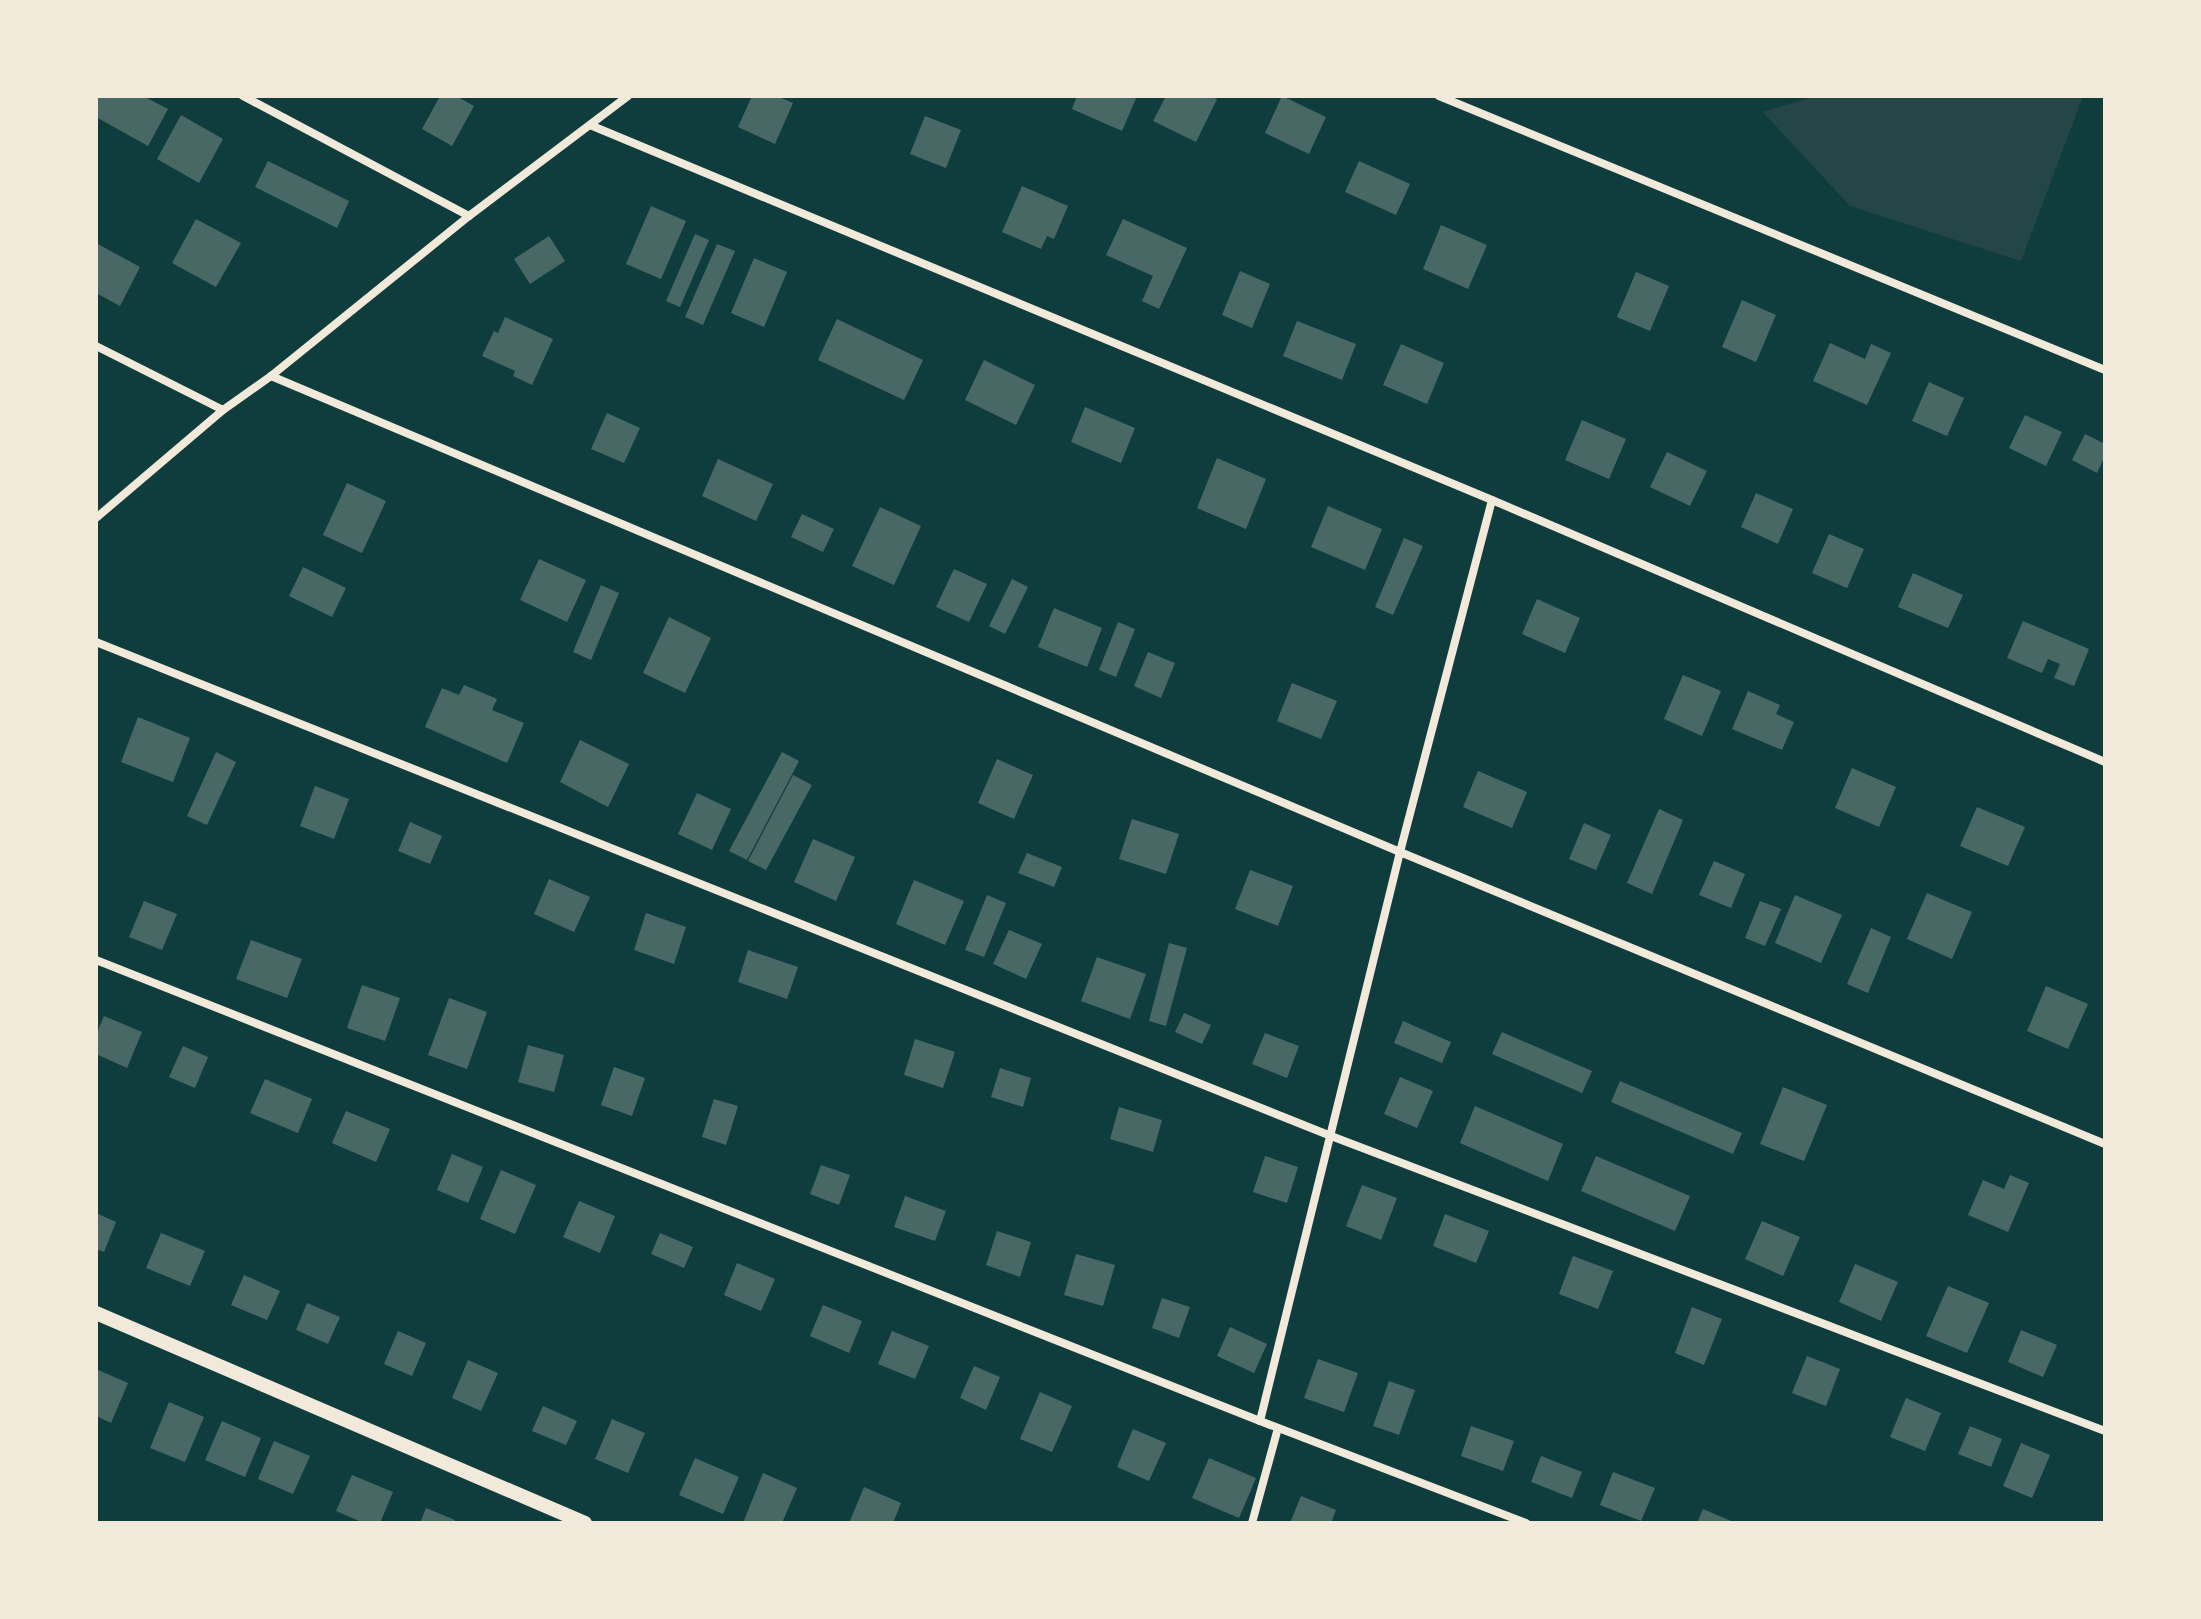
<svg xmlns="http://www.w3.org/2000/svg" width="2201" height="1619" font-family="Barlow,sans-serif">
<rect width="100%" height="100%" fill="#0f3d3e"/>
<!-- green -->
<path fill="#244646" d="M1816 96H2083L2021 261 1850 206 1763 112Z"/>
<!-- building -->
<g fill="#486865">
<path d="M96 96H143L168 109 148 146 96 117Z"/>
<path d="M440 96H456L474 106 452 146 422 129Z"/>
<path d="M752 96H777L793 103 775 144 738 127Z"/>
<path d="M1077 96H1137L1122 131 1072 109Z"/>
<path d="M1166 96H1210L1217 99 1196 142 1153 121Z"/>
<path d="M1282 96 1326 117 1309 154 1265 133Z"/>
<path d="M181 115 223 139 199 183 157 159Z"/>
<path d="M925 116 961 130 946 168 910 154Z"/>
<path d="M268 161 349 201 337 228 255 187Z"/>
<path d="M1359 161 1410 184 1396 215 1345 192Z"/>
<path d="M1022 186 1068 206 1054 239 1047 236 1041 249 1002 232Z"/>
<path d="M651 206 686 221 661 279 626 264Z"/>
<path d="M196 219 241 243 216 287 172 263Z"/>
<path d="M1123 219 1187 248 1159 309 1142 301 1153 276 1106 255Z"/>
<path d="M1441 225 1487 245 1468 289 1423 269Z"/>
<path d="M695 234 709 240 680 307 666 301Z"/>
<path d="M549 236 565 261 530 284 514 259Z"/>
<path d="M96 243 140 267 120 306 96 293Z"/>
<path d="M717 244 735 251 703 325 685 317Z"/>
<path d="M754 258 787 272 764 327 731 313Z"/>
<path d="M1240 271 1270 284 1252 328 1222 315Z"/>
<path d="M1636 272 1669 286 1650 331 1617 317Z"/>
<path d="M1742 300 1776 315 1756 362 1722 347Z"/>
<path d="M505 317 553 339 532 385 513 376 515 371 482 356 494 331 498 333Z"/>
<path d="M837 319 923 360 904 400 818 360Z"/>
<path d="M1297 321 1356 344 1342 380 1283 356Z"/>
<path d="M1830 343 1865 359 1871 344 1891 353 1867 405 1813 381Z"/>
<path d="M1401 344 1444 363 1427 404 1383 385Z"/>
<path d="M984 360 1035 385 1016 425 965 400Z"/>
<path d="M1929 382 1964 398 1947 436 1912 421Z"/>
<path d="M1085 407 1135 428 1121 463 1071 442Z"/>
<path d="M607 413 640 428 624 463 591 449Z"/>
<path d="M2025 415 2062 432 2046 466 2009 448Z"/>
<path d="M1582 420 1626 439 1609 479 1565 460Z"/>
<path d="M2085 434 2105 444V456L2097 473 2072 460Z"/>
<path d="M1667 452 1707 471 1690 506 1650 487Z"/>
<path d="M1217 458 1266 479 1246 529 1197 508Z"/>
<path d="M718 459 773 484 756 521 702 496Z"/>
<path d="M347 483 386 501 362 553 323 535Z"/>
<path d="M1756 493 1793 509 1778 544 1741 527Z"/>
<path d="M1328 506 1382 529 1365 570 1311 547Z"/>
<path d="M880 507 921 526 894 585 852 566Z"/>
<path d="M802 514 834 529 823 552 791 537Z"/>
<path d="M1829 534 1864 549 1847 588 1812 573Z"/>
<path d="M1404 538 1423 546 1393 615 1375 607Z"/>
<path d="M539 559 586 580 567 622 520 600Z"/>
<path d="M303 567 346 588 332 617 289 596Z"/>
<path d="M954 569 987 584 969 622 936 607Z"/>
<path d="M1913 573 1963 595 1948 628 1898 607Z"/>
<path d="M1012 579 1028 587 1005 634 989 626Z"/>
<path d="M601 585 619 593 591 660 573 652Z"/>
<path d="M1537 599 1580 618 1565 653 1522 634Z"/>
<path d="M1054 608 1102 628 1087 667 1038 647Z"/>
<path d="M669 617 711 638 685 693 643 673Z"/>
<path d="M2023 621 2089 649 2074 686 2054 678 2060 664 2048 659 2042 673 2007 658Z"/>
<path d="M1118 622 1135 629 1116 677 1099 670Z"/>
<path d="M1148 652 1175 663 1161 698 1134 686Z"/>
<path d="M1683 675 1721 691 1702 736 1664 719Z"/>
<path d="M1292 683 1337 701 1321 739 1277 721Z"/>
<path d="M464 685 497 699 492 710 524 723 507 763 425 727 442 688 459 695Z"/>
<path d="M1748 691 1780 705 1776 714 1794 722 1782 750 1732 729Z"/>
<path d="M138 717 190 738 173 782 121 762Z"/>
<path d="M580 740 629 764 608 807 560 782Z"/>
<path d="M216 752 236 762 207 825 187 816Z"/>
<path d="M782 752 799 761 747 860 729 851Z"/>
<path d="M997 759 1033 775 1014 819 978 803Z"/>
<path d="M1852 768 1896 787 1879 827 1835 808Z"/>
<path d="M1478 771 1527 792 1512 828 1463 807Z"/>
<path d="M793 775 812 785 766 870 748 861Z"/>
<path d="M315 786 349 799 334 839 300 826Z"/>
<path d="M697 793 731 809 712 850 678 834Z"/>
<path d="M1977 807 2025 827 2008 866 1960 846Z"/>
<path d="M1659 809 1683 820 1652 894 1627 883Z"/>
<path d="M1132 819 1179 834 1166 874 1119 859Z"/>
<path d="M410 822 442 836 430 864 398 851Z"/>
<path d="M1584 823 1611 835 1596 870 1569 859Z"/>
<path d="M813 839 855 857 836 901 794 882Z"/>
<path d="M1027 853 1062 867 1054 887 1018 873Z"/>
<path d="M1714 861 1745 874 1731 908 1699 895Z"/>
<path d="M1250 870 1293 886 1278 926 1235 909Z"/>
<path d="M549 879 590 897 574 932 534 914Z"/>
<path d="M914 880 964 901 945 945 896 924Z"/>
<path d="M1927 893 1972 912 1952 959 1907 939Z"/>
<path d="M987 895 1006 903 984 957 965 950Z"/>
<path d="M1795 895 1842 915 1821 963 1775 943Z"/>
<path d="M144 901 177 914 162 950 129 937Z"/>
<path d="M1760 901 1781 909 1765 946 1745 938Z"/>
<path d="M646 913 686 927 674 964 634 950Z"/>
<path d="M1871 928 1891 937 1868 993 1847 984Z"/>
<path d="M1009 930 1042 944 1026 979 993 964Z"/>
<path d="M251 940 302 959 287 998 236 979Z"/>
<path d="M1169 943 1187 948 1166 1026 1149 1021Z"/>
<path d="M748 950 798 967 787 999 738 982Z"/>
<path d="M1097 957 1146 974 1130 1019 1081 1001Z"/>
<path d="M362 985 400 998 385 1041 347 1028Z"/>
<path d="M2046 986 2088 1004 2068 1049 2027 1031Z"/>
<path d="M449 998 487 1012 467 1069 428 1055Z"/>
<path d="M1184 1013 1211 1025 1202 1044 1175 1032Z"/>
<path d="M104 1016 142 1032 127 1068 96 1054V1035Z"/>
<path d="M1403 1021 1451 1042 1442 1063 1394 1043Z"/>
<path d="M1502 1032 1592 1071 1582 1093 1492 1054Z"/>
<path d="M1265 1033 1299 1046 1287 1078 1252 1064Z"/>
<path d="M915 1039 955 1052 943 1088 904 1075Z"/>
<path d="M528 1045 564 1055 554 1092 518 1082Z"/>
<path d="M183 1046 208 1057 195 1088 169 1077Z"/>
<path d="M614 1067 645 1078 632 1116 601 1105Z"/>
<path d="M1000 1068 1031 1078 1023 1107 991 1097Z"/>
<path d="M1400 1077 1433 1091 1417 1128 1384 1114Z"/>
<path d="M265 1079 312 1099 298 1133 250 1113Z"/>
<path d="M1620 1081 1742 1133 1733 1154 1611 1102Z"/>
<path d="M1783 1087 1827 1105 1804 1161 1760 1144Z"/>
<path d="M714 1099 738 1106 726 1145 702 1137Z"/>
<path d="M1475 1106 1563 1144 1548 1181 1460 1143Z"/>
<path d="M1119 1107 1162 1120 1153 1152 1110 1139Z"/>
<path d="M346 1111 390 1129 376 1162 332 1143Z"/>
<path d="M452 1154 483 1167 468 1203 437 1190Z"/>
<path d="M1265 1156 1298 1167 1287 1203 1253 1192Z"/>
<path d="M1596 1156 1690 1196 1675 1231 1581 1191Z"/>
<path d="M821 1165 850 1175 839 1205 810 1194Z"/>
<path d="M501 1170 536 1185 515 1234 480 1219Z"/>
<path d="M2010 1175 2029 1183 2008 1232 1968 1215 1983 1180 2004 1189Z"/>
<path d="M1362 1185 1397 1198 1381 1240 1346 1226Z"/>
<path d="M905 1196 946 1211 935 1241 894 1227Z"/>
<path d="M579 1201 615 1216 600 1253 563 1237Z"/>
<path d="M96 1213 116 1222 104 1252 96 1249Z"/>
<path d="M1445 1214 1489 1231 1476 1263 1433 1246Z"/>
<path d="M1762 1221 1800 1237 1783 1276 1745 1259Z"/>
<path d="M997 1231 1031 1242 1020 1277 986 1265Z"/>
<path d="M161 1233 205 1251 190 1286 146 1268Z"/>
<path d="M660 1233 693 1247 684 1268 651 1254Z"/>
<path d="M1076 1254 1115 1265 1103 1306 1064 1295Z"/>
<path d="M1573 1256 1613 1271 1598 1309 1559 1294Z"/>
<path d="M737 1263 775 1279 761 1311 724 1295Z"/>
<path d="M1855 1264 1898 1282 1881 1321 1839 1302Z"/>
<path d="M244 1275 280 1291 267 1320 231 1305Z"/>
<path d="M1948 1286 1989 1303 1967 1353 1926 1336Z"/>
<path d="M1162 1298 1190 1307 1179 1338 1152 1328Z"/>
<path d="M307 1303 340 1317 328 1344 296 1330Z"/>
<path d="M823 1305 862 1321 849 1353 810 1336Z"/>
<path d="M1692 1307 1722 1319 1704 1365 1675 1353Z"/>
<path d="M1230 1327 1267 1344 1254 1373 1217 1356Z"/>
<path d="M2021 1330 2057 1345 2043 1377 2008 1362Z"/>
<path d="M398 1331 426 1343 412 1376 384 1364Z"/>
<path d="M892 1331 929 1346 915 1379 878 1364Z"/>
<path d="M1807 1356 1840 1369 1826 1406 1792 1393Z"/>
<path d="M1318 1359 1358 1373 1344 1412 1304 1398Z"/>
<path d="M468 1360 498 1373 481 1411 452 1398Z"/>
<path d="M974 1366 1000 1377 986 1410 960 1398Z"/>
<path d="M96 1369 128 1383 111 1423 96 1416Z"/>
<path d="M1389 1381 1415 1390 1399 1435 1373 1426Z"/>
<path d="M1040 1392 1072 1406 1052 1452 1020 1439Z"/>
<path d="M1906 1398 1941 1413 1925 1451 1890 1437Z"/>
<path d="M169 1402 204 1417 185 1462 150 1448Z"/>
<path d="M543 1406 577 1421 566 1445 532 1431Z"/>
<path d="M612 1419 645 1433 628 1473 595 1459Z"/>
<path d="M222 1421 261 1438 245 1477 205 1460Z"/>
<path d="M1471 1426 1514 1441 1503 1471 1461 1456Z"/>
<path d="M1970 1426 2002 1439 1991 1467 1958 1454Z"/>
<path d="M1133 1429 1166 1443 1149 1481 1117 1467Z"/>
<path d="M274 1441 310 1456 293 1494 258 1479Z"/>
<path d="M2021 1443 2050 1455 2032 1498 2003 1486Z"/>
<path d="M1541 1456 1582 1472 1572 1498 1531 1482Z"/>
<path d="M695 1458 739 1477 723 1514 679 1495Z"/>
<path d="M1209 1458 1256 1478 1239 1518 1192 1498Z"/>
<path d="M1613 1472 1655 1488 1641 1521 1600 1505Z"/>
<path d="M763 1473 797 1488 782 1523H743Z"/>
<path d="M352 1475 393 1492 380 1523H364L336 1511Z"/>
<path d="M864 1487 901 1503 893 1523H849Z"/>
<path d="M1301 1496 1336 1510 1331 1523H1290Z"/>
<path d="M426 1508 455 1520 454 1523H420Z"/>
<path d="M1703 1509 1736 1523H1697Z"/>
</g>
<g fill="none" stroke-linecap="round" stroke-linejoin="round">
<!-- minor -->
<g stroke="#f1e9da" stroke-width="8">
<path d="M243 96 469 216"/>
<path d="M1439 96 2105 370"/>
<path d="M590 125 1492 500 2105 762"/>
<path d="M96 346 223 410"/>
<path d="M271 376 1400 852 2105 1144"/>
<path d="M96 518 223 410 271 376 469 216 628 96"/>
<path d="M96 642 1331 1136 2105 1431"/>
<path d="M96 960 1260 1421 1526 1523"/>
<path d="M1260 1421 1400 852 1492 500"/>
<path d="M1252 1523 1278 1428"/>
</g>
<!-- tertiary -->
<path stroke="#f1e9da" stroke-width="14" d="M96 1313 585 1523"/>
</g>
<!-- border -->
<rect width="2201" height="1619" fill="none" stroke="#f1e9da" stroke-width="196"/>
</svg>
